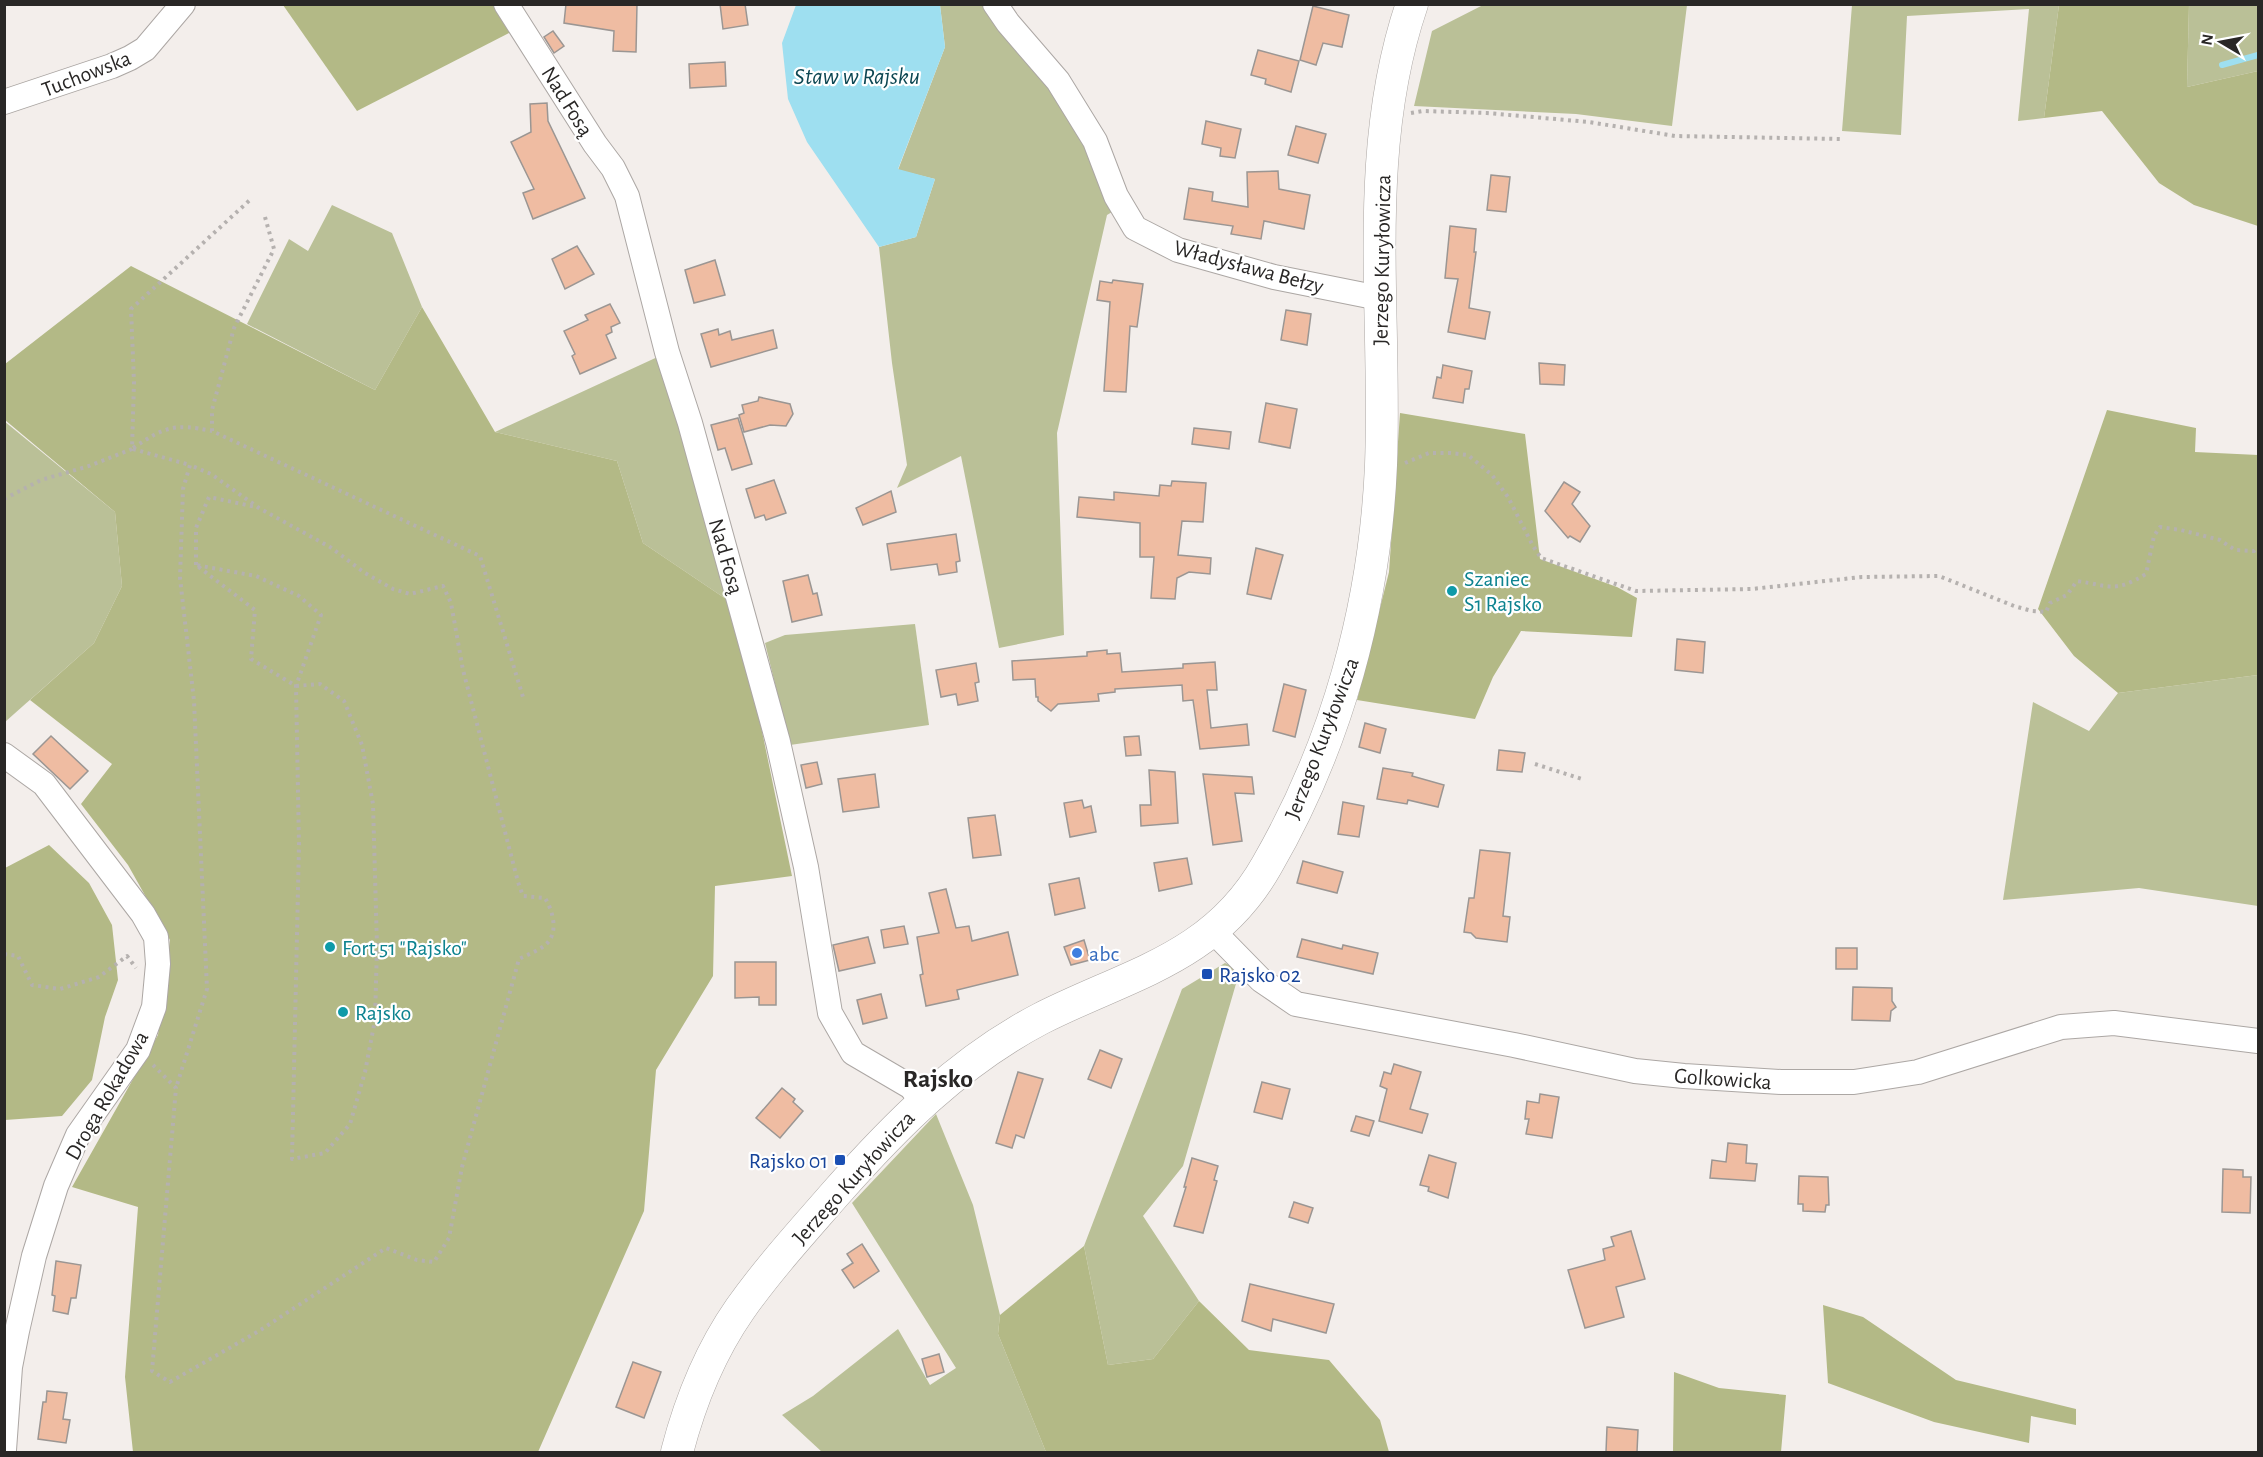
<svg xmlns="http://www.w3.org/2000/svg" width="2263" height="1457" font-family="'Alegreya Sans',sans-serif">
<rect width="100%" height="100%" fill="#f3eeeb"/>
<!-- green -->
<g fill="#bac097">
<path d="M1485 4 1687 5 1672 126 1576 114 1414 106 1432 31Z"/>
<path d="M940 5H986L1064 103 1117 209 1107 215 1057 433 1064 635 999 648 961 456 897 488 907 465 892 363 879 247 916 237 935 179 898 170 945 47Z"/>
<path d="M1852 5H2059L2044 118 2018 121 2029 9 1907 16 1901 135 1842 131Z"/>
<path d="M2189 5H2258V71L2187 87Z"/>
<path d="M332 205 392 233 422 307 375 390 247 324 289 239 308 251Z"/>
<path d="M664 354 726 599 643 543 617 461 495 432Z"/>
<path d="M4 421 115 512 122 586 94 643 5 722Z"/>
<path d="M915 624 929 725 790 745 765 643 785 635Z"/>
<path d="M2258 675V906L2139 888 2003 900 2033 702 2089 731 2118 693Z"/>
<path d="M1225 963 1240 970 1183 1166 1143 1216 1199 1301 1153 1359 1108 1365 1084 1246 1182 989Z"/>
<path d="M936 1114 973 1205 1000 1315 998 1334 1046 1452H822L782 1415 813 1396 898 1329 930 1385 956 1368 852 1203Z"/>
</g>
<!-- forest -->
<g fill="#b3b986">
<path d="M283 5H496L515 30 357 111Z"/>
<path d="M2059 5H2189L2187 87 2258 71V226L2194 205 2159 183 2102 111 2044 118Z"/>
<path d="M131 266 375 390 422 307 495 432 617 461 643 543 726 599 758 712 792 876 715 886 713 976 656 1070 644 1211 538 1452H133L125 1377 138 1207 72 1187 158 1035 170 940 128 865 81 804 112 764 30 700 94 643 122 586 115 512 5 420V364Z"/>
<path d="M2107 410 2196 428 2195 452 2258 455V675L2118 693 2074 656 2038 609Z"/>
<path d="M1400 413 1525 434 1540 559 1617 587 1637 598 1632 637 1521 631 1493 677 1475 719 1357 700 1389 572Z"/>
<path d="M49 845 89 883 112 925 118 980 105 1017 92 1080 62 1116 5 1120V868Z"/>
<path d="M1084 1246 1108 1365 1153 1359 1199 1301 1249 1350 1329 1360 1380 1420 1389 1452H1046L998 1334 1000 1315Z"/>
<path d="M1823 1305 1863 1317 1956 1380 2076 1409V1425L2031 1416 2029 1443 1934 1422 1828 1383Z"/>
<path d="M1674 1372 1719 1388 1786 1395 1781 1452H1673Z"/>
</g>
<!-- water -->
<path fill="#9edff0" d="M796 5H940L945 47 898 169 935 179 916 237 879 247 807 142 788 99 782 43Z"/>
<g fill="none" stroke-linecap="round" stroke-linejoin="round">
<!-- stream -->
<path stroke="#9edff0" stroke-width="6" d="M2222 65 2258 55"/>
</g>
<!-- building -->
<g fill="#efbca2" stroke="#9b9693" stroke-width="1.5">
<path d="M566 4H637L636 52 613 51 614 31 564 23Z"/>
<path d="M720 4H745L748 25 723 29Z"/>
<path d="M1313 6 1349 15 1342 47 1323 43 1316 65 1300 60Z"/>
<path d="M553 31 564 46 554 53 544 37Z"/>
<path d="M1258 50 1299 61 1291 92 1265 84 1266 79 1251 75Z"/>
<path d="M725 62 726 86 690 88 689 64Z"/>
<path d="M547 103 548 121 585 198 533 219 523 193 534 189 511 142 531 132 530 104Z"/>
<path d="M1206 121 1241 129 1235 158 1220 156 1221 148 1202 144Z"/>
<path d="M1296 126 1326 134 1318 163 1288 155Z"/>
<path d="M1278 171 1279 189 1310 195 1304 229 1264 221 1261 239 1231 234 1233 226 1184 219 1189 188 1213 192 1212 201 1248 207 1247 172Z"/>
<path d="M1491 175 1510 177 1506 212 1487 210Z"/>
<path d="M1450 226 1476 229 1474 252H1476L1469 308 1490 312 1485 339 1448 332 1458 279 1445 278Z"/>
<path d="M577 246 594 274 565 289 552 259Z"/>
<path d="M715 260 725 295 694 303 685 270Z"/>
<path d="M1113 280 1143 284 1137 327 1130 326 1126 392 1104 391 1110 302 1097 300 1100 281 1112 283Z"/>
<path d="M610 304 620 323 611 327 612 332 606 335 616 358 580 374 572 356 575 354 564 331 588 320 585 315Z"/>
<path d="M1286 310 1311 314 1307 345 1281 340Z"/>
<path d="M718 329 719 335 730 331 732 340 773 330 777 348 711 367 701 334Z"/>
<path d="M1539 363 1565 365 1564 385 1540 384Z"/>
<path d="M1443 365 1472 371 1469 389H1465L1463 403 1433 398 1437 377 1441 378Z"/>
<path d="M759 397 790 404 793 414 786 426 770 425 744 432 739 415 744 413 742 405 758 401Z"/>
<path d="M1266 403 1297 409 1290 448 1259 442Z"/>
<path d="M738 418 752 464 732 470 725 448 718 450 711 425Z"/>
<path d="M1194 428 1231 432 1229 449 1192 444Z"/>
<path d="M774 480 786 513 766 520 764 515 755 518 746 489Z"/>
<path d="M1172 481 1206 483 1203 522 1182 521 1178 555 1211 558 1210 574 1189 572 1177 578 1175 599 1151 598 1154 557H1140V523L1077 517 1079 497 1114 500V492L1159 496 1160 485 1171 486Z"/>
<path d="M1564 482 1580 492 1572 504 1590 526 1580 542 1570 536 1568 538 1545 511Z"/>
<path d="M891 491 896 512 863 525 856 508Z"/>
<path d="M956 534 960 561 956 562 957 572 939 575 937 564 891 570 887 544Z"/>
<path d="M1256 548 1283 555 1271 599 1247 594Z"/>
<path d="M808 575 813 594 817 593 822 615 792 622 783 581Z"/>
<path d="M1677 639 1705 642 1703 673 1675 670Z"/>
<path d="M1107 650V654L1120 653 1122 672 1183 668V664L1215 662 1217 690H1207L1211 728 1247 724 1249 745 1200 749 1193 700 1183 701 1182 685 1115 689V692L1098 694 1099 701 1058 704 1051 711 1038 701V697H1036L1035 679 1013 680 1012 661 1087 656V652Z"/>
<path d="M976 663 979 682 975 683 978 701 958 705 956 694 941 697 936 670Z"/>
<path d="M1284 684 1306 690 1295 737 1273 731Z"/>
<path d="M1365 723 1386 729 1380 753 1359 747Z"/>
<path d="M51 736 88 771 70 789 33 754Z"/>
<path d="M1139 736 1141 755 1126 756 1124 737Z"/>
<path d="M1499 750 1525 753 1522 772 1497 770Z"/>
<path d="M817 762 822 784 806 788 801 765Z"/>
<path d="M1383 768 1413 773 1412 776 1444 785 1438 807 1408 800 1407 804 1377 799Z"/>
<path d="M1149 770 1175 772 1178 823 1141 826 1140 805H1151Z"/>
<path d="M875 774 879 807 843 812 838 779Z"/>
<path d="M1203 774 1252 777 1254 794 1235 793 1242 841 1213 845Z"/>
<path d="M1082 800 1084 808 1091 806 1096 832 1070 837 1064 803Z"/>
<path d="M1343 802 1364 806 1359 837 1338 834Z"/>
<path d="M995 815 1001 855 973 858 968 818Z"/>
<path d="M1480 850 1510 853 1503 916 1510 917 1507 942 1476 938 1471 933 1464 932 1469 898H1474Z"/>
<path d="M1187 858 1192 884 1159 891 1154 863Z"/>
<path d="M1303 861 1343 872 1337 893 1297 883Z"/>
<path d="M1079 878 1085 908 1055 915 1049 884Z"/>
<path d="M946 889 956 928 969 926 972 941 1008 932 1018 975 957 990 959 999 926 1006 920 975 923 974 917 937 939 933 929 893Z"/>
<path d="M904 926 908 944 884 948 881 930Z"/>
<path d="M868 937 875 963 839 971 833 945Z"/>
<path d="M1302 939 1342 949 1343 945 1378 953 1373 974 1297 957Z"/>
<path d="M1084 940 1090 960 1071 965 1064 947Z"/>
<rect x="1836" y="948" width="21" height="21"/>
<path d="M735 962H776V1005H759V997L735 998Z"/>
<path d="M1853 987 1892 988V1001L1896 1007 1891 1011 1890 1021 1852 1020Z"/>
<path d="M881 994 887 1018 863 1024 857 1000Z"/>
<path d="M1100 1050 1122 1059 1111 1088 1088 1079Z"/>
<path d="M1394 1064 1421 1072 1410 1109 1428 1114 1422 1133 1379 1121 1387 1089 1380 1086 1384 1072 1391 1074Z"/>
<path d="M1018 1072 1043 1079 1024 1138 1016 1135 1012 1148 996 1143Z"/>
<path d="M1262 1082 1290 1089 1282 1119 1254 1112Z"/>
<path d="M782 1088 795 1099 793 1102 803 1111 780 1138 756 1118Z"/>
<path d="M1540 1094 1559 1097 1552 1138 1526 1134 1529 1119H1525L1527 1101 1539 1103Z"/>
<path d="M1356 1116 1374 1121 1369 1136 1351 1131Z"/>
<path d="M1728 1143 1747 1145 1746 1163 1757 1164 1755 1181 1710 1178 1712 1160 1726 1162Z"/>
<path d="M1429 1155 1456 1163 1448 1198 1428 1191 1429 1187 1420 1185Z"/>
<path d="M1192 1158 1218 1166 1214 1180 1217 1181 1203 1233 1174 1226 1186 1187H1184Z"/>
<path d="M2223 1169 2243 1170V1177H2251L2250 1213 2222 1212Z"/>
<path d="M1799 1176 1828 1177 1829 1205H1826L1825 1212 1803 1211V1204H1798Z"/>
<path d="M1294 1202 1313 1208 1308 1223 1289 1217Z"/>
<path d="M1631 1231 1645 1279 1616 1287 1624 1317 1585 1328 1568 1270 1605 1260 1603 1249 1614 1246 1611 1237Z"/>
<path d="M862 1244 879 1271 854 1288 842 1270 853 1263 847 1254Z"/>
<path d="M56 1261 81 1265 76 1298H71L68 1314 53 1311 55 1296 52 1295Z"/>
<path d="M1250 1284 1334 1304 1326 1333 1273 1319 1271 1331 1242 1321Z"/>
<path d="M939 1354 944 1372 927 1377 922 1359Z"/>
<path d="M633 1362 661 1372 644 1418 616 1407Z"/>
<path d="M47 1391 67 1393 63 1419 70 1420 66 1443 38 1439 43 1402H46Z"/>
<path d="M1607 1427 1638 1430 1637 1452H1606Z"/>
</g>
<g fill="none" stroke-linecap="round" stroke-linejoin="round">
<defs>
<g id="minor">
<path d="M506 4 595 144 613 168 627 196 667 352 690 423 778 742 806 867 830 1013 853 1053 911 1087 922 1102"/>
<path d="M995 4 1008 23 1058 81 1095 141 1116 196 1135 228 1178 250 1274 277 1379 298"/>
<path d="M4 102 112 66 130 58 145 49 183 4"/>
<path d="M4 755 44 784 143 914 156 937 158 964 154 1007 138 1050 78 1135 56 1186 34 1256 17 1331 10 1367 4 1450"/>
<path d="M1213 931 1261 980 1296 1004 1514 1045 1635 1071 1684 1076 1781 1082H1854L1918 1072 2061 1027 2114 1023 2258 1041"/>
</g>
<path id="tertiary" d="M677 1452C690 1402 710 1352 740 1309 769 1268 802 1232 835 1194 895 1126 958 1062 1040 1019 1128 974 1214 959 1267 865 1337 744 1375 605 1381 465 1387 311 1361 153 1412 4"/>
</defs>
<!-- minor casing -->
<use href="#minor" stroke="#aca7a4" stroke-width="26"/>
<!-- tertiary casing -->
<use href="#tertiary" stroke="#aca7a4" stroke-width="33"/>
<!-- path -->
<g stroke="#b5b1af" stroke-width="4" stroke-dasharray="3 4.5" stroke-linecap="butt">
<path d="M1411 113 1423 111 1487 113 1589 122 1675 136 1840 139"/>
<path d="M265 217 274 249 234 328 212 410V431L480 556 523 697"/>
<path d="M133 448C165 427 173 423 212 431"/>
<path d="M133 449 190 465"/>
<path d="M1405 463 1429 453H1450L1468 455 1492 475 1508 497 1533 546 1541 558 1636 591 1752 589 1862 577 1939 576 2014 606 2032 611 2046 612 2050 603 2067 595 2077 581C2111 586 2114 593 2146 574L2154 536 2160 527 2181 530 2220 540 2235 550 2254 551 2258 547"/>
<path d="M4 499 41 480 89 466 132 449 134 382 131 309 251 199"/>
<path d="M196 565V528L209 497 256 507"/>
<path d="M296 686 320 684 344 701 362 745 373 804 377 946 375 1020 365 1072 350 1124 325 1153 292 1159 299 845 296 686 321 615 299 596 256 576 196 565 255 610 251 659 296 686"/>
<path d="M1535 764 1582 779"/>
<path d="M4 954 18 956 32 985 60 989 99 977 127 956 136 968"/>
<path d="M153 1065 176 1088 152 1371 170 1382 259 1331 386 1248 417 1260 434 1262 449 1238 462 1167 519 959C528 954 542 950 549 941 558 929 552 909 545 898L523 896 518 882 463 670 451 603 443 586 410 594 393 589 365 573 330 547 259 508 211 474 190 465 183 489 180 578 194 701 207 989 176 1088"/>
</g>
<!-- minor -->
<use href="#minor" stroke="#fff" stroke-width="24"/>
<!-- tertiary -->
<use href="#tertiary" stroke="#fff" stroke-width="32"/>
</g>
<!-- markers -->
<g fill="#0f9aa8" stroke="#fff" stroke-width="2">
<circle cx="1452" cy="591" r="6"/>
<circle cx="330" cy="947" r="6"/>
<circle cx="343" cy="1012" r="6"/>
</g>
<circle fill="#3f7fe0" stroke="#fff" stroke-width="2" cx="1077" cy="953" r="6"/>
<g fill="#1a4fb4" stroke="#fff" stroke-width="2">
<rect x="1201" y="968" width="12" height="12" rx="3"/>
<rect x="834" y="1154" width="12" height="12" rx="3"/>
</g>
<g text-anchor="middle" stroke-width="4.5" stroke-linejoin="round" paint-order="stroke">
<!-- street labels -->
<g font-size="22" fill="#292726" stroke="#fff">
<text transform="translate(86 73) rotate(-21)" y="8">Tuchowska</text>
<text transform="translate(568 101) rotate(58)" y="8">Nad Fosą</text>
<text transform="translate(1381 260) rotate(-89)" y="8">Jerzego Kuryłowicza</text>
<text transform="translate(1249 266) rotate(15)" y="8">Władysława Bełzy</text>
<text transform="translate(727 556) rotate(74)" y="8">Nad Fosą</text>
<text transform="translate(1321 738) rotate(-69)" y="8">Jerzego Kuryłowicza</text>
<text transform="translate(1723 1078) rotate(4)" y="8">Golkowicka</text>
<text transform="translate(106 1095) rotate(-60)" y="8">Droga Rokadowa</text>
<text transform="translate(853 1177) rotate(-48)" y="8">Jerzego Kuryłowicza</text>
</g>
<!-- culture labels -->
<g font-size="22" fill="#0d838f" stroke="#fff" text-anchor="start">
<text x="1464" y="586">Szaniec<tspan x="1464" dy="25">S1 Rajsko</tspan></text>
<text x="342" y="955">Fort 51 "Rajsko"</text>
<text x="355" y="1020">Rajsko</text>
</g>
<!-- shop labels -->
<g font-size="22" fill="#366cbe" stroke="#fff" text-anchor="start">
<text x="1089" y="961">abc</text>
</g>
<!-- transit labels -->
<g font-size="22" fill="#164399" stroke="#fff" text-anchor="start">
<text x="1219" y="982">Rajsko 02</text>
<text x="828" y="1168" text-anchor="end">Rajsko 01</text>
</g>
<!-- water labels -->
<g font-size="24" font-style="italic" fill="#0d4753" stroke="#fff">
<text x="857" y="84">Staw w Rajsku</text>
</g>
<!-- quarter labels -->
<g font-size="26" font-weight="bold" fill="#292726" stroke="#fff">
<text x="938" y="1087">Rajsko</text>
</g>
</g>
<!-- border -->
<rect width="2263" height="1457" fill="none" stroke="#292726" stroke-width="12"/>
<!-- north arrow -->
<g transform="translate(2221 42) rotate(280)" stroke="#ffffff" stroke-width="4.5" paint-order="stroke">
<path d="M0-4.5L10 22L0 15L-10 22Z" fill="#292726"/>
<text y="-9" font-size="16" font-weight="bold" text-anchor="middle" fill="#292726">N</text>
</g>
</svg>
